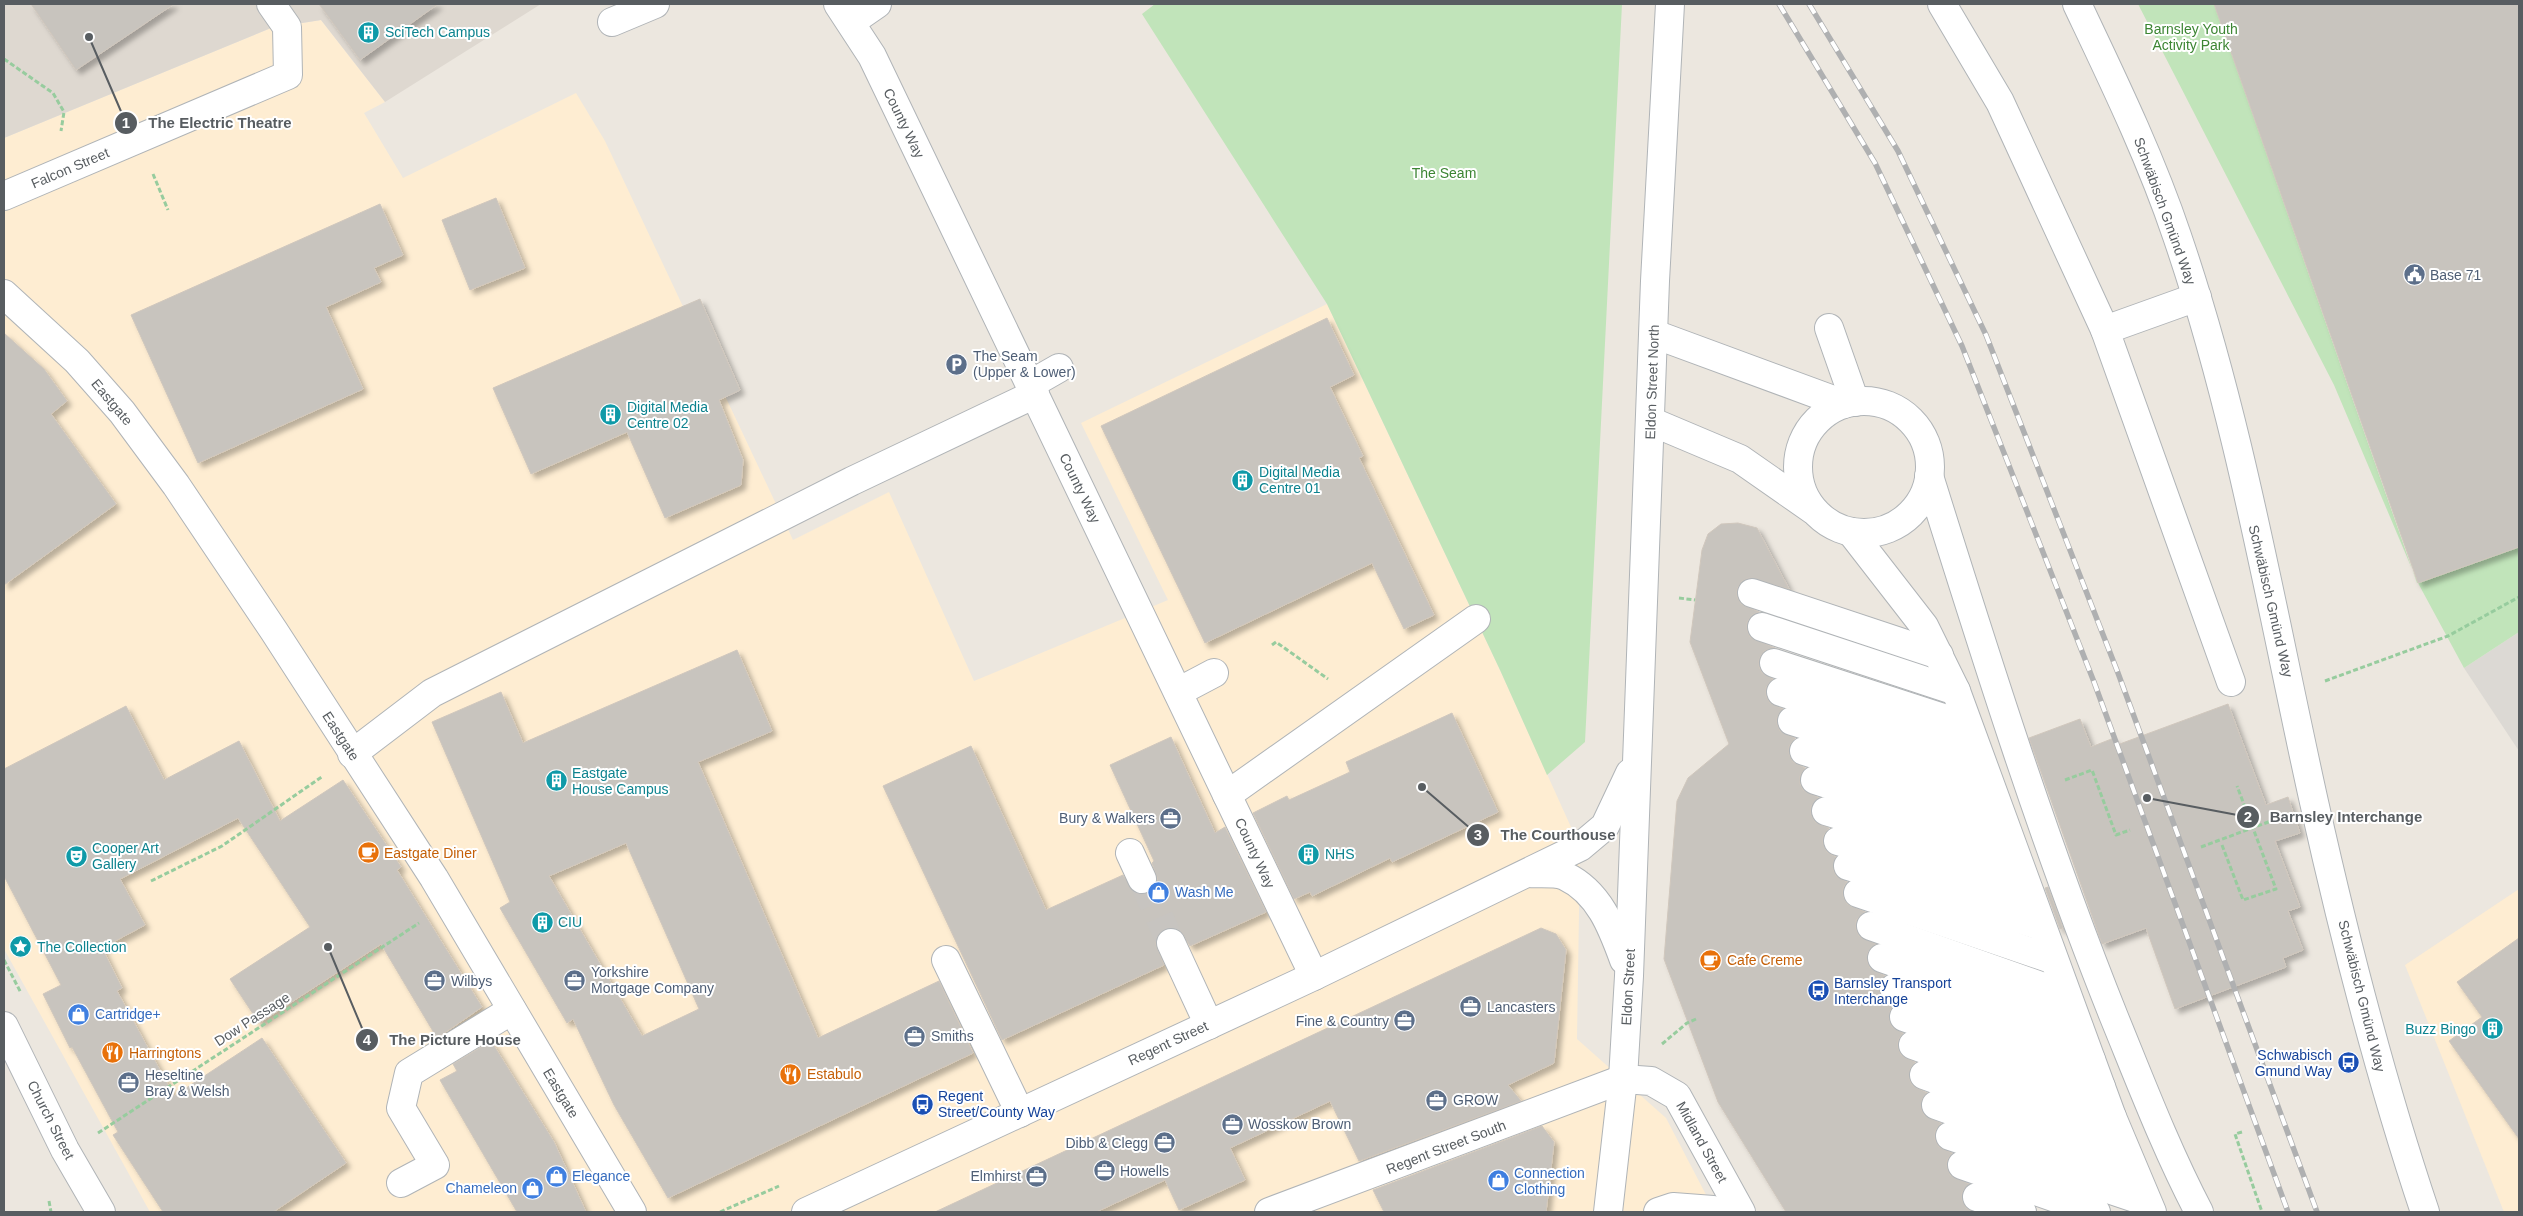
<svg xmlns="http://www.w3.org/2000/svg" width="2523" height="1216" font-family="Arial,sans-serif">
<defs>
<filter id="shadow"><feDropShadow dx="4.5" dy="4.5" stdDeviation="2.5" flood-color="#0004"/></filter>
</defs>
<rect width="100%" height="100%" fill="#ece7df"/>
<!-- commercial -->
<g fill="#feedd2">
<path d="M321 20 385 102 364 113 403 178 576 93 605 141 793 540 889 492 974 681 1168 600 1081 423 1327 304 1500 670 1580 847 1577 1039 1666 1118 1715 1212H150L4 949V138L271 28Z"/>
<path d="M2519 889V1212H2504L2405 965Z"/>
</g>
<!-- industrial -->
<path fill="#dcd9d4" d="M2519 632V751L2464 668Z"/>
<!-- education -->
<path fill="#ded8d0" d="M4 4H541L385 102 321 20 271 28 4 138Z"/>
<!-- green -->
<g fill="#c1e4ba">
<path d="M1155 4H1622L1585 742 1547 775 1500 670 1327 304 1142 14Z"/>
<path d="M2138 4H2214L2417 583 2519 547V632L2464 668 2418 583 2334 385Z"/>
</g>
<!-- building -->
<g fill="#c8c4be" stroke="#d0c7bd" fill-rule="evenodd" filter="url(#shadow)">
<path d="M31 4H174L76 70Z"/>
<path d="M319 4H438L360 60Z"/>
<path d="M2214 4H2519V547L2418 583Z"/>
<path d="M496 198 525 268 470 290 442 220Z"/>
<path d="M380 204 403 255 374 268 381 282 326 307 363 389 198 463 131 315Z"/>
<path d="M700 299 740 390 719 400 743 460 741 485 665 518 627 432 531 474 493 388Z"/>
<path d="M1327 318 1354 375 1330 387 1363 456 1359 458 1434 615 1404 629 1372 563 1205 643 1101 426Z"/>
<path d="M4 333 44 369 67 401 51 414 116 504 4 585Z"/>
<path d="M1738 523 1757 528 1789 589 1749 578 1742 581 1737 589V597L1741 604 1759 612 1752 615 1747 622V630L1750 637 1775 648 1764 651 1759 659V667L1762 673 1773 679 1766 687V696L1770 703 1783 709 1777 717V724L1780 731 1795 738 1789 746V754L1793 762 1805 768 1800 776V784L1803 790 1819 798 1811 806V815L1815 822 1829 828 1823 836V844L1827 852 1836 857 1833 869 1836 876 1847 882 1843 888V896L1847 904 1865 912 1856 920V929L1859 936 1876 944 1868 952 1867 961 1870 968 1885 976 1880 982 1879 991 1882 998 1894 1005 1890 1011 1889 1019 1892 1027 1903 1033 1898 1040V1048L1901 1055 1915 1062 1910 1069 1909 1078 1912 1085 1927 1093 1922 1099 1921 1108 1924 1115 1941 1123 1935 1131V1140L1939 1147 1952 1153 1947 1160V1167L1950 1175 1969 1184 1962 1192V1200L1966 1208 1973 1212H1786L1718 1102 1664 959 1677 801 1688 778 1729 744 1690 642 1702 550 1708 534 1721 524Z"/>
<path d="M737 650 772 731 698 762 818 1038 939 981 973 1053 668 1198 614 1105 573 1019 567 1023 500 908 510 902 432 722 501 692 523 743ZM626 843 699 1009 642 1036 549 876Z"/>
<path d="M2228 704 2266 805 2288 797 2300 833 2275 841 2300 907 2288 911 2303 950 2283 958 2286 967 2175 1009 2146 928 2102 944 2029 738 2080 719 2091 747 2114 738 2117 745Z"/>
<path d="M126 706 164 780 239 741 280 821 343 780 401 867 397 870 482 1007 437 1038 381 944 259 1023 230 979 310 927 238 818 120 879 145 925 102 948 122 988 117 991 174 1096 262 1038 346 1163 273 1212H163L113 1135 118 1132 72 1047 70 1048 43 994 61 985 4 876V769Z"/>
<path d="M1452 713 1498 812 1392 862 1390 858 1312 896 1310 892 1294 899 1253 813 1287 796 1289 800 1350 772 1346 762Z"/>
<path d="M1171 737 1215 833 1225 827 1266 912 1190 946 1180 930 1172 927 1164 929 1158 934 1155 942 1164 965 1002 1040 883 786 971 746 1046 910 1123 875 1133 891 1141 895 1149 893 1155 888 1158 880 1152 863 1154 861 1110 765Z"/>
<path d="M2048 887 2063 928 2060 929 2045 888Z"/>
<path d="M1541 928 1556 934 1566 950 1554 1063 1508 1085 1521 1101 1359 1161 1330 1101 1230 1148 1245 1180 1179 1210 1165 1180 1096 1212H935Z"/>
<path d="M2519 938V1139L2449 1041 2482 1017 2457 982Z"/>
<path d="M491 1041 554 1142 586 1212H517L440 1080 457 1071 453 1064Z"/>
<path d="M1542 1126 1554 1142 1546 1212H1384L1373 1190Z"/>
</g>
<g fill="none" stroke-linecap="round" stroke-linejoin="round">
<!-- minor-tunnel -->
<path stroke="#c7c4c0" stroke-width="28" stroke-dasharray="28 14" stroke-linecap="butt" d="M1142 879 1171 943"/>
<defs>
<g id="minor">
<path d="M838 4 872 56 1314 976"/>
<path d="M1942 4 2000 102 2105 330 2231 682"/>
<path d="M2077 4C2113 80 2150 156 2177 236 2240 420 2272 613 2314 802 2345 941 2380 1078 2425 1212"/>
<path d="M612 22 655 4"/>
<path d="M851 22 877 4"/>
<path d="M4 196 288 75 287 27 271 4"/>
<path d="M4 294 77 361 122 412 176 485 274 631 434 878 632 1212"/>
<path d="M1829 328 1855 402"/>
<path d="M2105 330 2197 297"/>
<path d="M1654 334 1844 404"/>
<path d="M1031 384 1059 368"/>
<circle cx="1864" cy="467" r="66"/>
<path d="M1650 421 1740 459 1813 510"/>
<path d="M1929 476C1986 658 2043 840 2114 1017 2141 1083 2166 1149 2199 1212"/>
<path d="M1851 532 1924 626 1956 691 2112 1117 2152 1212"/>
<path d="M1752 593 1939 655"/>
<path d="M1762 627 1956 691"/>
<path d="M1774 663 1968 726"/>
<path d="M1178 692 1214 673"/>
<path d="M1781 692 1978 754"/>
<path d="M1792 721 1989 783"/>
<path d="M1804 751 1999 812"/>
<path d="M352 754 432 693 852 481 1035 394"/>
<path d="M1815 780 2011 844"/>
<path d="M1227 795 1476 619"/>
<path d="M1826 811 2020 870"/>
<path d="M1838 841 2030 896"/>
<path d="M1130 853 1142 879"/>
<path d="M1848 866 2041 926"/>
<path d="M1530 873C1540 874 1556 872 1565 876 1599 892 1612 927 1624 960"/>
<path d="M1858 893 2054 960"/>
<path d="M1871 926 2066 995"/>
<path d="M1171 943 1209 1025"/>
<path d="M1882 958 2079 1028"/>
<path d="M946 960 1020 1113"/>
<path d="M1894 988 2091 1060"/>
<path d="M1904 1017 2101 1087"/>
<path d="M4 1026 65 1150 101 1212"/>
<path d="M1913 1045 2112 1117"/>
<path d="M1924 1075 2124 1148"/>
<path d="M1936 1105 2136 1177"/>
<path d="M1950 1136 2147 1202"/>
<path d="M1962 1165 2096 1212"/>
<path d="M401 1183 435 1165 401 1108 409 1073 512 1010"/>
<path d="M1977 1197 2022 1212"/>
<path d="M806 1212 1314 976 1580 847 1605 826 1630 773"/>
<path d="M1269 1212 1623 1079 1651 1081 1677 1096 1741 1212"/>
<path d="M1608 1212 1623 1079 1629 976 1655 281 1670 4"/>
<path d="M1658 1212 1673 1207 1713 1210 1719 1212"/>
</g>
</defs>
<!-- minor casing -->
<use href="#minor" stroke="#b0b4b7" stroke-width="30"/>
<!-- path -->
<g stroke="#97cc9e" stroke-width="3" stroke-dasharray="5 2.5" stroke-linecap="butt">
<path d="M4 59 53 93 64 112 61 131"/>
<path d="M153 174 168 210"/>
<path d="M1679 598 1695 600"/>
<path d="M1272 645 1276 642 1328 679"/>
<path d="M2325 681 2448 636 2519 597"/>
<path d="M2065 780 2092 770 2116 835 2130 830"/>
<path d="M2222 845 2243 900 2276 889 2237 786"/>
<path d="M2201 847 2279 818"/>
<path d="M151 881 222 846 323 776"/>
<path d="M4 960 21 993"/>
<path d="M1662 1044 1687 1023 1696 1019"/>
<path d="M2242 1132 2235 1134 2262 1212"/>
<path d="M98 1133 419 923"/>
<path d="M49 1201 51 1212"/>
<path d="M720 1212 779 1186"/>
</g>
<!-- minor -->
<use href="#minor" stroke="#fff" stroke-width="28"/>
<defs>
<g id="rail">
<path d="M1779 4 1875 163 1962 346 2094 682 2288 1212"/>
<path d="M1809 4 1898 151 1986 335 2118 673 2317 1212"/>
</g>
</defs>
<!-- rail casing -->
<use href="#rail" stroke="#afb0b1" stroke-width="5.5"/>
<!-- rail -->
<use href="#rail" stroke="#fff" stroke-width="4" stroke-dasharray="11" stroke-linecap="butt"/>
</g>
<!-- icons -->
<defs>
<symbol id="building-disc" viewBox="-11 -11 22 22"><circle r="9.5" fill="#0f9aa8" stroke="#fff"/><path d="M-4-6H4V6H1V3H-1V6H-4ZM-2.5-4.3h1.7v1.8h-1.7ZM.8-4.3h1.7v1.8H.8ZM-2.5-1h1.7V.8h-1.7ZM.8-1h1.7V.8H.8Z" fill="#fff"/></symbol>
<symbol id="civic-disc" viewBox="-11 -11 22 22"><circle r="9.5" fill="#5c6f8a" stroke="#fff"/><path d="M-.6-6.5H3V-4.5H.6V-3L4-1V1h2V6H-6V1h2V-1L-.6-3ZM-1.2 2.5V6h2.4V2.5Z" fill="#fff"/></symbol>
<symbol id="parking-disc" viewBox="-11 -11 22 22"><circle r="9.5" fill="#5c6f8a" stroke="#fff"/><path d="M-3.5-5.5H1a3.5 3.5 0 0 1 0 7H-1V5.5H-3.5ZM-1-3.4V-.6H.8a1.4 1.4 0 0 0 0-2.8Z" fill="#fff"/></symbol>
<symbol id="office-disc" viewBox="-11 -11 22 22"><circle r="9.5" fill="#5c6f8a" stroke="#fff"/><path d="M-6-3h4V-5.5h4V-3h4V5H-6ZM-1-4.5V-3h2v-1.5ZM-6 0V1H6V0Z" fill="#fff"/></symbol>
<symbol id="cafe-disc" viewBox="-11 -11 22 22"><circle r="9.5" fill="#e8710a" stroke="#fff"/><path d="M-5.5-4.5H6V0H3Q3 3.5 0 3.5H-2.5Q-5.5 3.5-5.5 0ZM3-3.2v2h1.7v-2ZM-6 4.5H4V6H-6Z" fill="#fff"/></symbol>
<symbol id="theatre-disc" viewBox="-11 -11 22 22"><circle r="9.5" fill="#0f9aa8" stroke="#fff"/><path d="M-5-5.5Q0-4 5-5.5V0Q5 5 0 6Q-5 5-5 0ZM-3.3-2.5H-1v1.5H-3.3ZM1-2.5H3.3v1.5H1ZM-2.8 1Q0 5.5 2.8 1Z" fill="#fff"/></symbol>
<symbol id="shop-disc" viewBox="-11 -11 22 22"><circle r="9.5" fill="#3f7fe0" stroke="#fff"/><path d="M-5-2.5h2.3a2.7 3.5 0 0 1 5.4 0H5L5.5 6h-11ZM-1.5-2.5h3a1.5 2.3 0 0 0-3 0Z" fill="#fff"/></symbol>
<symbol id="sight-disc" viewBox="-11 -11 22 22"><circle r="9.5" fill="#0f9aa8" stroke="#fff"/><path d="M0-6L1.8-2.2L6-1.7L2.9 1.2L3.7 5.4L0 3.3L-3.7 5.4L-2.9 1.2L-6-1.7L-1.8-2.2Z" fill="#fff"/></symbol>
<symbol id="bus-disc" viewBox="-11 -11 22 22"><circle r="9.5" fill="#1a4fb4" stroke="#fff"/><path d="M-5-6H5V4H4V6H2V4H-2V6H-4V4H-5ZM-3.5-4V0h7V-4ZM-3.5 1.2v1.5H-2V1.2ZM2 1.2v1.5H3.5V1.2Z" fill="#fff"/></symbol>
<symbol id="restaurant-disc" viewBox="-11 -11 22 22"><circle r="9.5" fill="#e8710a" stroke="#fff"/><path d="M-5-6h1v4h1v-4h1v4h1v-4h1v5L-1.5 .5V6h-2V.5L-5-1ZM5-6V6H3V1.5H1.5Q1.5-4 5-6Z" fill="#fff"/></symbol>
</defs>
<g fill-rule="evenodd">
<use href="#building-disc" x="356" y="20" width="25" height="25"/>
<use href="#civic-disc" x="2402" y="262" width="25" height="25"/>
<use href="#parking-disc" x="944" y="352" width="25" height="25"/>
<use href="#building-disc" x="598" y="402" width="25" height="25"/>
<use href="#building-disc" x="1230" y="468" width="25" height="25"/>
<use href="#building-disc" x="544" y="768" width="25" height="25"/>
<use href="#office-disc" x="1158" y="806" width="25" height="25"/>
<use href="#cafe-disc" x="356" y="840" width="25" height="25"/>
<use href="#building-disc" x="1296" y="842" width="25" height="25"/>
<use href="#theatre-disc" x="64" y="844" width="25" height="25"/>
<use href="#shop-disc" x="1146" y="880" width="25" height="25"/>
<use href="#building-disc" x="530" y="910" width="25" height="25"/>
<use href="#sight-disc" x="8" y="934" width="25" height="25"/>
<use href="#cafe-disc" x="1698" y="948" width="25" height="25"/>
<use href="#office-disc" x="562" y="968" width="25" height="25"/>
<use href="#office-disc" x="422" y="968" width="25" height="25"/>
<use href="#bus-disc" x="1806" y="978" width="25" height="25"/>
<use href="#office-disc" x="1458" y="994" width="25" height="25"/>
<use href="#shop-disc" x="66" y="1002" width="25" height="25"/>
<use href="#office-disc" x="1392" y="1008" width="25" height="25"/>
<use href="#building-disc" x="2480" y="1016" width="25" height="25"/>
<use href="#office-disc" x="902" y="1024" width="25" height="25"/>
<use href="#restaurant-disc" x="100" y="1040" width="25" height="25"/>
<use href="#bus-disc" x="2336" y="1050" width="25" height="25"/>
<use href="#restaurant-disc" x="778" y="1062" width="25" height="25"/>
<use href="#office-disc" x="116" y="1070" width="25" height="25"/>
<use href="#office-disc" x="1424" y="1088" width="25" height="25"/>
<use href="#bus-disc" x="910" y="1092" width="25" height="25"/>
<use href="#office-disc" x="1220" y="1112" width="25" height="25"/>
<use href="#office-disc" x="1152" y="1130" width="25" height="25"/>
<use href="#office-disc" x="1092" y="1158" width="25" height="25"/>
<use href="#shop-disc" x="544" y="1164" width="25" height="25"/>
<use href="#office-disc" x="1024" y="1164" width="25" height="25"/>
<use href="#shop-disc" x="1486" y="1168" width="25" height="25"/>
<use href="#shop-disc" x="520" y="1176" width="25" height="25"/>
</g>
<g text-anchor="middle" stroke-width="4" stroke-linejoin="round" paint-order="stroke">
<!-- park labels -->
<g font-size="14" fill="#3c8533" stroke="#fff">
<text x="2191" y="34">Barnsley Youth<tspan x="2191" dy="16">Activity Park</tspan></text>
<text x="1444" y="178">The Seam</text>
</g>
<!-- culture labels -->
<g font-size="14" fill="#0d838f" stroke="#fff" text-anchor="start">
<text x="385" y="37">SciTech Campus</text>
<text x="627" y="412">Digital Media<tspan x="627" dy="16">Centre 02</tspan></text>
<text x="1259" y="477">Digital Media<tspan x="1259" dy="16">Centre 01</tspan></text>
<text x="572" y="778">Eastgate<tspan x="572" dy="16">House Campus</tspan></text>
<text x="92" y="853">Cooper Art<tspan x="92" dy="16">Gallery</tspan></text>
<text x="1325" y="859">NHS</text>
<text x="558" y="927">CIU</text>
<text x="37" y="952">The Collection</text>
<text x="2476" y="1034" text-anchor="end">Buzz Bingo</text>
</g>
<!-- street labels -->
<g font-size="14" fill="#585d61" stroke="#fff">
<text transform="translate(904 123) rotate(64)" y="5">County Way</text>
<text transform="translate(70 168) rotate(-23)" y="5">Falcon Street</text>
<text transform="translate(2165 211) rotate(70)" y="5">Schwäbisch Gmünd Way</text>
<text transform="translate(1652 382) rotate(-88)" y="5">Eldon Street North</text>
<text transform="translate(112 402) rotate(50)" y="5">Eastgate</text>
<text transform="translate(1080 488) rotate(64)" y="5">County Way</text>
<text transform="translate(2271 601) rotate(77)" y="5">Schwäbisch Gmünd Way</text>
<text transform="translate(341 736) rotate(57)" y="5">Eastgate</text>
<text transform="translate(1255 853) rotate(65)" y="5">County Way</text>
<text transform="translate(1628 987) rotate(-87)" y="5">Eldon Street</text>
<text transform="translate(2362 996) rotate(76)" y="5">Schwäbisch Gmünd Way</text>
<text transform="translate(252 1019) rotate(-33)" y="5">Dow Passage</text>
<text transform="translate(1168 1043) rotate(-25)" y="5">Regent Street</text>
<text transform="translate(561 1093) rotate(59)" y="5">Eastgate</text>
<text transform="translate(51 1120) rotate(63)" y="5">Church Street</text>
<text transform="translate(1702 1142) rotate(61)" y="5">Midland Street</text>
<text transform="translate(1446 1147) rotate(-21)" y="5">Regent Street South</text>
</g>
<!-- service labels -->
<g font-size="14" fill="#4e5e75" stroke="#fff" text-anchor="start">
<text x="2430" y="280">Base 71</text>
<text x="973" y="361">The Seam<tspan x="973" dy="16">(Upper &amp; Lower)</tspan></text>
<text x="1155" y="823" text-anchor="end">Bury &amp; Walkers</text>
<text x="591" y="977">Yorkshire<tspan x="591" dy="16">Mortgage Company</tspan></text>
<text x="451" y="986">Wilbys</text>
<text x="1487" y="1012">Lancasters</text>
<text x="1389" y="1026" text-anchor="end">Fine &amp; Country</text>
<text x="931" y="1041">Smiths</text>
<text x="145" y="1080">Heseltine<tspan x="145" dy="16">Bray &amp; Welsh</tspan></text>
<text x="1453" y="1105">GROW</text>
<text x="1248" y="1129">Wosskow Brown</text>
<text x="1148" y="1148" text-anchor="end">Dibb &amp; Clegg</text>
<text x="1120" y="1176">Howells</text>
<text x="1021" y="1181" text-anchor="end">Elmhirst</text>
</g>
<!-- food labels -->
<g font-size="14" fill="#c56008" stroke="#fff" text-anchor="start">
<text x="384" y="858">Eastgate Diner</text>
<text x="1727" y="965">Cafe Creme</text>
<text x="129" y="1058">Harringtons</text>
<text x="807" y="1079">Estabulo</text>
</g>
<!-- shop labels -->
<g font-size="14" fill="#366cbe" stroke="#fff" text-anchor="start">
<text x="1175" y="897">Wash Me</text>
<text x="95" y="1019">Cartridge+</text>
<text x="1514" y="1178">Connection<tspan x="1514" dy="16">Clothing</tspan></text>
<text x="572" y="1181">Elegance</text>
<text x="517" y="1193" text-anchor="end">Chameleon</text>
</g>
<!-- transit labels -->
<g font-size="14" fill="#164399" stroke="#fff" text-anchor="start">
<text x="1834" y="988">Barnsley Transport<tspan x="1834" dy="16">Interchange</tspan></text>
<text x="2332" y="1060" text-anchor="end">Schwabisch<tspan x="2332" dy="16">Gmund Way</tspan></text>
<text x="938" y="1101">Regent<tspan x="938" dy="16">Street/County Way</tspan></text>
</g>
</g>
<!-- callouts -->
<path fill="none" stroke="#585d61" stroke-width="2" d="M89 37L126 123M2147 798L2248 817M1422 787L1478 835M328 947L367 1040"/>
<g fill="#585d61" stroke="#fff" stroke-width="2">
<circle cx="89" cy="37" r="5"/>
<circle cx="2147" cy="798" r="5"/>
<circle cx="1422" cy="787" r="5"/>
<circle cx="328" cy="947" r="5"/>
<circle cx="126" cy="123" r="12"/>
<circle cx="2248" cy="817" r="12"/>
<circle cx="1478" cy="835" r="12"/>
<circle cx="367" cy="1040" r="12"/>
</g>
<g font-size="15" text-anchor="middle" font-weight="bold" fill="#fff">
<text x="126" y="128">1</text>
<text x="2248" y="822">2</text>
<text x="1478" y="840">3</text>
<text x="367" y="1045">4</text>
</g>
<g font-size="15" text-anchor="middle" font-weight="bold" fill="#585d61" stroke="#fff" stroke-width="4" stroke-linejoin="round" paint-order="stroke">
<text x="220" y="128">The Electric Theatre</text>
<text x="2346" y="822">Barnsley Interchange</text>
<text x="1558" y="840">The Courthouse</text>
<text x="455" y="1045">The Picture House</text>
</g>
<!-- border -->
<rect width="2523" height="1216" fill="none" stroke="#585d61" stroke-width="10"/>
</svg>
